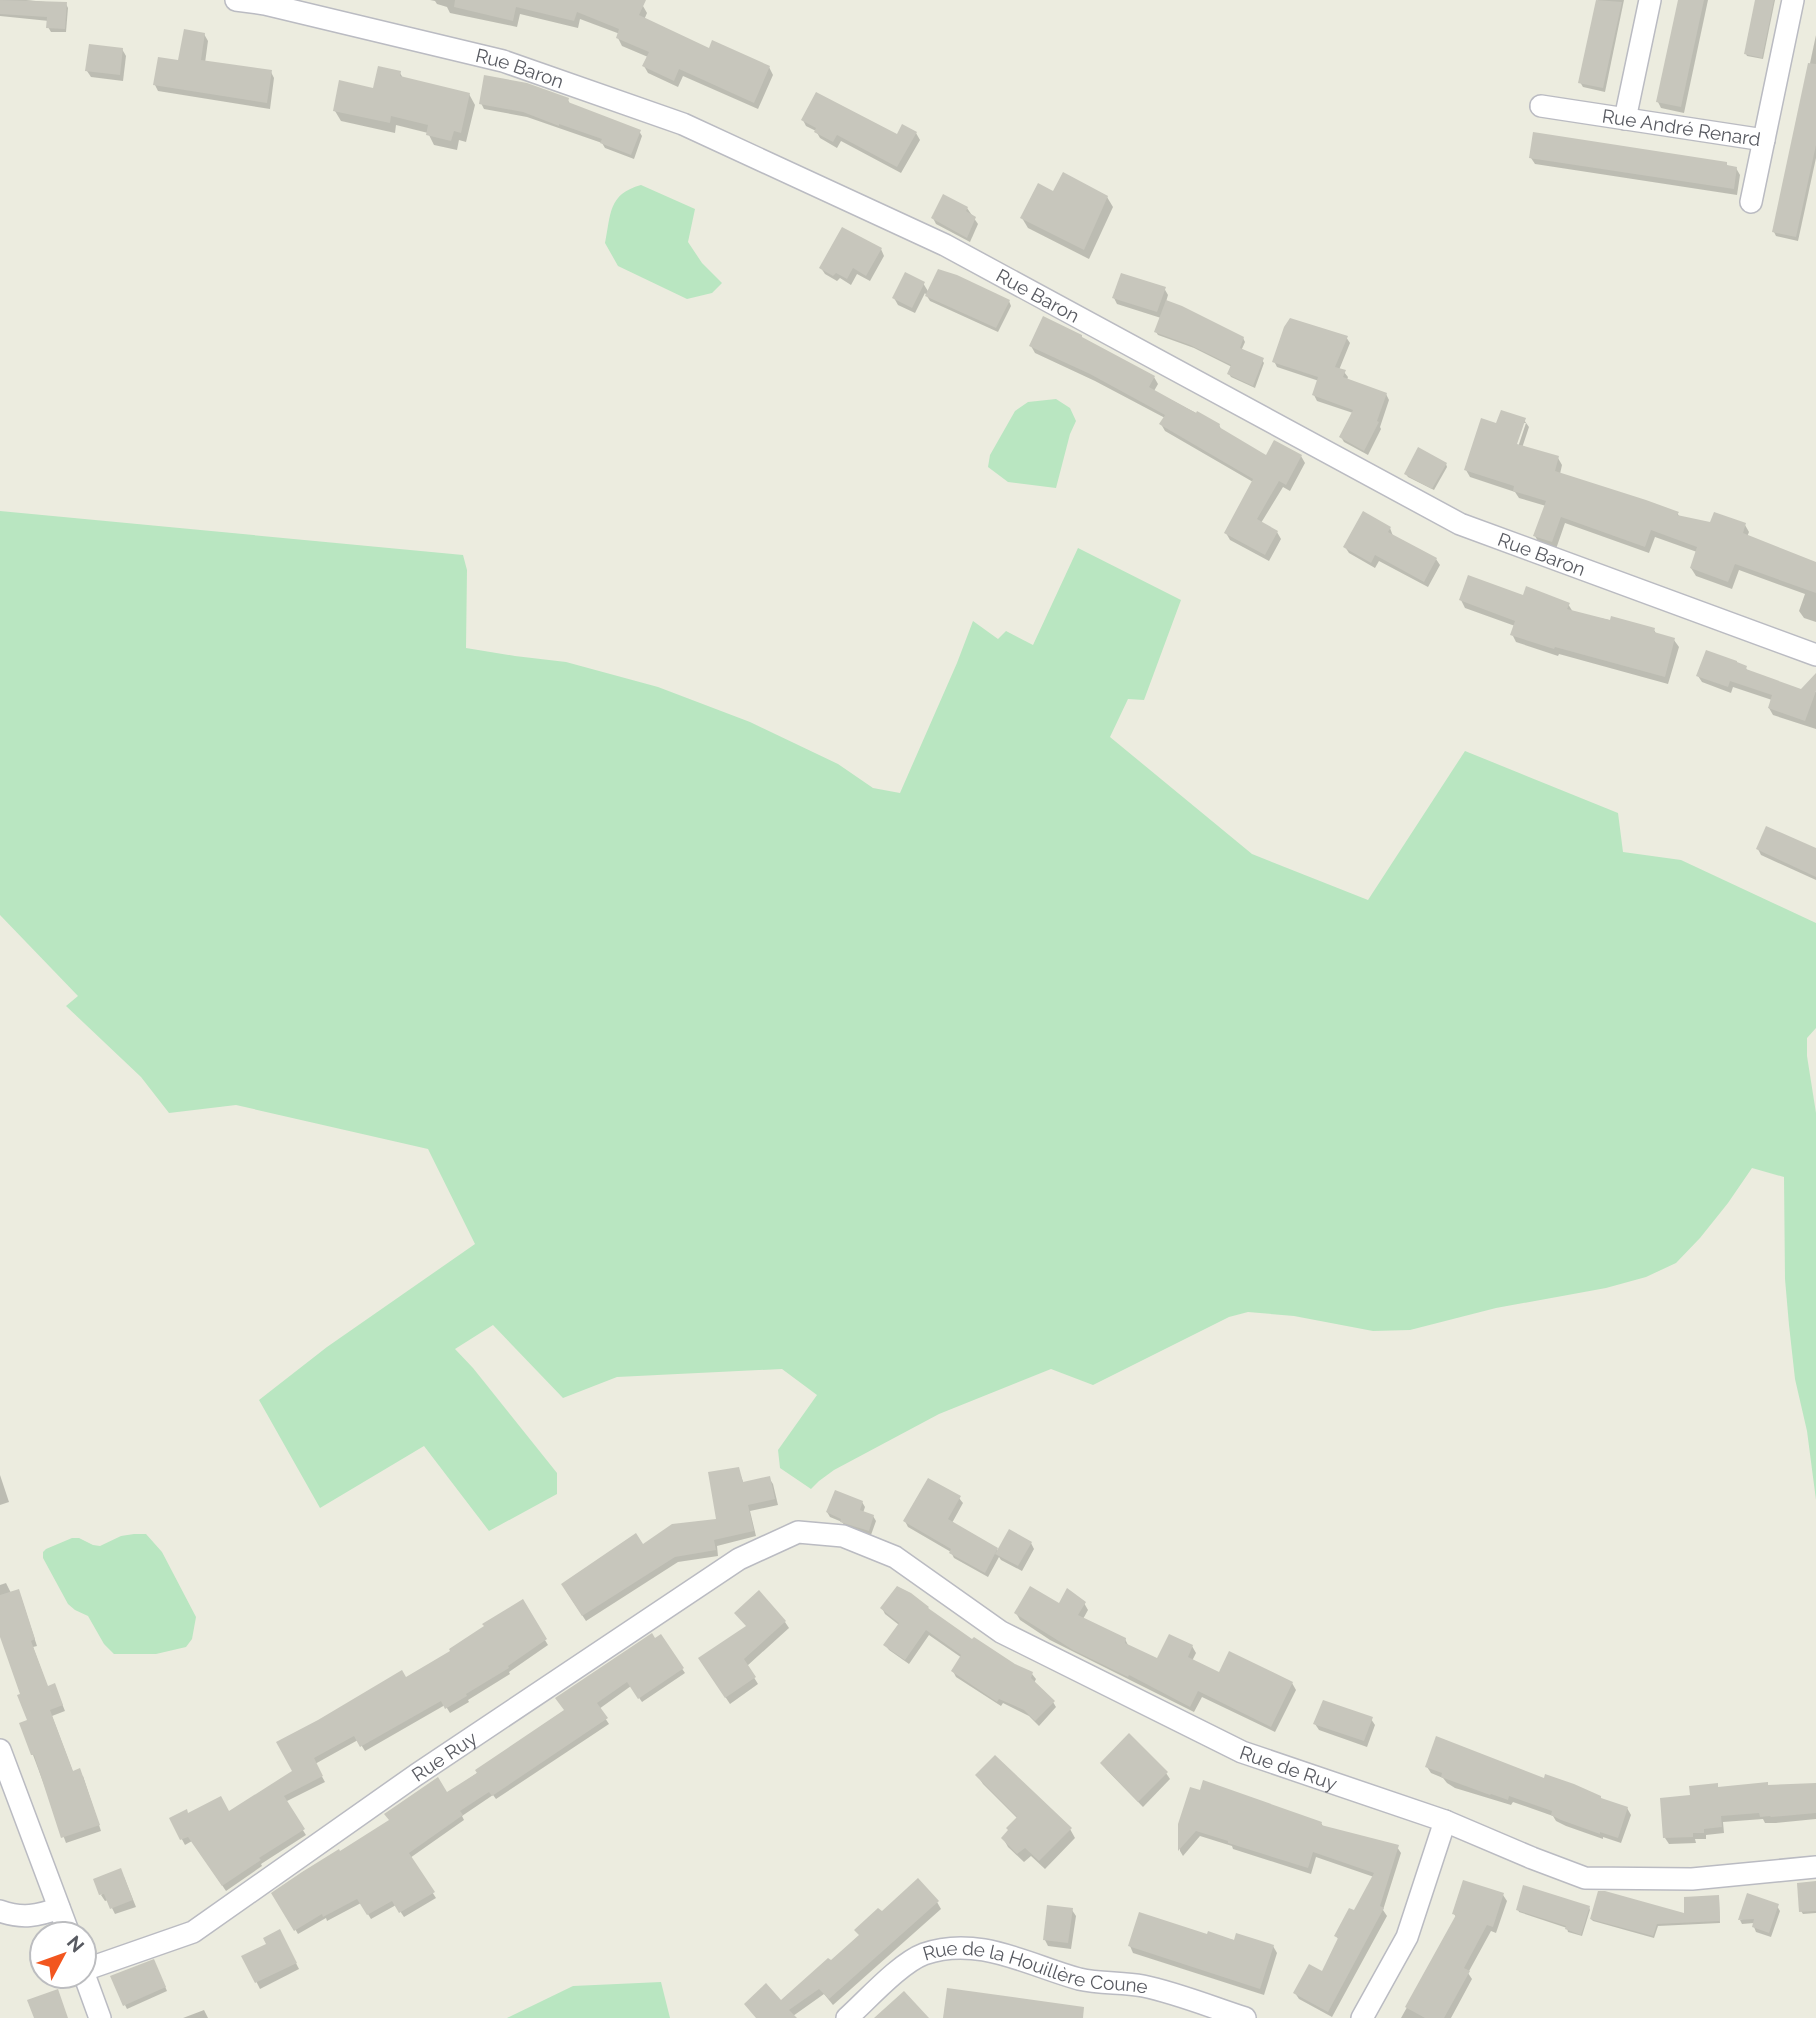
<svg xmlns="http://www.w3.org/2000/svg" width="1816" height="2018" font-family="Raleway,sans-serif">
<rect width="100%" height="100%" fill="#ececdf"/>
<!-- green -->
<g fill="#b9e6c1">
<path d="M641 185 695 209 688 242 702 263 722 283 712 293 687 299 618 266 605 243C611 214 608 194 641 185Z"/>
<path d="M1056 399 1070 408 1076 421 1070 434 1056 488 1008 482 988 467 990 455 1015 411 1028 402Z"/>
<path d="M0 511 463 555 467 570 466 648 515 656 566 662 658 687 750 722 838 764 873 788 900 793 957 663 973 621 998 639 1006 631 1033 645 1078 548 1181 600 1144 700 1128 699 1110 737 1252 854 1368 900 1465 751 1618 813 1623 852 1681 860 1816 923V1028L1807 1038V1056L1816 1113V1500L1807 1431 1795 1379 1789 1325 1785 1279 1784 1177 1752 1168 1728 1203 1700 1238 1676 1263 1646 1277 1606 1288 1496 1308 1410 1330 1373 1331 1294 1316 1248 1312 1229 1317 1093 1385 1051 1369 939 1414 834 1470 819 1481 811 1489 780 1468 778 1450 817 1395 782 1369 617 1377 563 1398 493 1325 455 1349 473 1368 557 1473V1494L489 1531 424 1446 320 1508 259 1400 327 1347 475 1244 428 1149 236 1105 169 1113 141 1077 66 1006 78 996 0 915Z"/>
<path d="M134 1534H146L162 1552 196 1617 192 1639 186 1647 156 1654H114L104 1644 88 1616 75 1610 68 1604 43 1558V1552L46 1549 72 1538H79L93 1545 100 1546 121 1536Z"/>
<path d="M661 1982 670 2018H507L573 1986Z"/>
</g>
<!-- shadow -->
<g fill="#0003" fill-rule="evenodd">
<path d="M0 0H26L66 4 68 8 66 32H51L48 27 49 21 0 16Z"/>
<path d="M430 0H627L643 6 647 13 644 20 709 50 769 67 773 75 758 109 683 76 678 87 648 73 644 66 648 57 622 46 618 38 620 34 580 19 578 28 520 14 517 27 450 13 447 7 437 4 435 1Z"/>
<path d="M1598 0H1624L1605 92 1583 87 1580 82Z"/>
<path d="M1680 0H1708L1684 113 1661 108 1658 102Z"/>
<path d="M1757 0H1775L1763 59 1747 56 1746 54Z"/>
<path d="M204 34 208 41 205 63 271 72 274 78 270 109 158 91 155 85 180 62Z"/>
<path d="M1816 35V158L1798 241 1776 236 1774 232Z"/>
<path d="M122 49 126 56 123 81 91 77 87 71Z"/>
<path d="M400 73 403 78 469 94 475 105 466 142 459 140 457 150 434 145 428 133 396 125 395 133 341 121 335 111 375 90Z"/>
<path d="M568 100 571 106 639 131 642 136 634 159 605 148 602 143 527 117 484 109 481 103Z"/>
<path d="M803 120 898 136 916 133 920 140 901 173 841 141 837 148 820 138 816 131 806 126Z"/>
<path d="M1531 158 1726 163 1728 167 1736 168 1740 175 1737 195 1535 164Z"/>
<path d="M1054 193 1107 197 1113 207 1089 259 1028 228 1022 218Z"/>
<path d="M967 208 978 224 970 242 936 224 933 218Z"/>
<path d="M881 249 884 256 870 281 857 274 851 285 840 278 837 281 825 274 821 268Z"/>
<path d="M923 283 929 293 1009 301 1011 306 998 332 930 301 925 293 915 313 898 305 894 298Z"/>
<path d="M1164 288 1168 295 1166 302 1243 338 1245 342 1241 351 1262 360 1264 363 1255 388 1231 377 1229 374 1232 367 1194 348 1158 335 1156 332 1161 318 1117 304 1114 298Z"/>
<path d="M1346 337 1350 343 1339 370 1344 372 1348 377 1347 380 1386 394 1389 400 1380 427 1381 429 1368 455 1344 442 1341 437 1353 413 1317 401 1314 395 1319 381 1277 367 1274 361Z"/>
<path d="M1031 346 1154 377 1158 384 1154 391 1219 425 1222 431 1266 457 1301 456 1305 463 1290 491 1283 487 1261 523 1277 532 1281 539 1269 561 1230 540 1226 533 1253 482 1165 431 1161 424 1165 418 1095 381 1035 353Z"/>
<path d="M1524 420 1529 427 1522 448 1558 458 1562 465 1560 474 1677 513 1680 517 1711 524 1745 525 1749 532 1747 537 1816 564V622L1804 618 1799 611 1805 594 1739 570 1732 589 1696 576 1691 568 1697 552 1655 537 1649 553 1565 523 1556 549 1539 543 1535 536 1546 506 1519 498 1515 492 1470 477 1466 470 1497 425ZM1522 423H1526L1516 453 1513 452Z"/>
<path d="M1446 464 1447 467 1434 490 1408 477 1406 474Z"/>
<path d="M1390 528 1393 536 1436 559 1440 565 1428 587 1379 561 1375 568 1349 553 1345 547Z"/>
<path d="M1524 597 1568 604 1573 612 1654 630 1657 635 1674 640 1679 647 1668 684 1559 654 1558 656 1516 642 1512 634 1515 626 1465 608 1461 600Z"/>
<path d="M1746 668 1748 672 1802 691 1804 688 1816 692V729L1773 715 1769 708 1772 700 1733 687 1731 693 1702 682 1698 676Z"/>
<path d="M1758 849 1816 850V880L1761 855Z"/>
<path d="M738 1469 744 1484 769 1478 773 1484 778 1505 750 1511 756 1536 717 1546 718 1556 678 1562 586 1621 566 1591 643 1546 718 1521Z"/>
<path d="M0 1475 9 1502 0 1505Z"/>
<path d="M959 1498 963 1503 952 1523 997 1549 998 1552 1031 1543 1034 1549 1022 1571 1001 1560 999 1557 988 1577 954 1558 951 1552 908 1527 905 1521Z"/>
<path d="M862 1502 865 1507 863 1513 873 1516 876 1521 871 1535 845 1526 842 1522 830 1517 827 1512Z"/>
<path d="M6 1583 11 1593 21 1597 37 1646 33 1647 48 1688 57 1691 65 1711 52 1716 73 1772 83 1776 101 1831 66 1843 33 1755 29 1721 23 1695 0 1631V1585Z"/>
<path d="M522 1602 548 1645 509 1672 510 1674 468 1700 469 1702 450 1713 445 1705 365 1751 358 1740 315 1764 325 1782 285 1802 306 1835 261 1864 262 1866 226 1891 192 1841 185 1845 171 1819 188 1815 229 1814 294 1772 406 1679 453 1651Z"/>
<path d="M1084 1603 1088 1610 1083 1619 1125 1639 1129 1647 1158 1661 1192 1646 1196 1653 1192 1661 1220 1674 1292 1683 1296 1690 1275 1732 1202 1697 1194 1712 1050 1640 1020 1620 1016 1613 1060 1605Z"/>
<path d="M882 1608H928L931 1613 973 1641 1014 1666 1032 1674 1036 1679 1034 1683 1053 1702 1056 1707 1039 1726 1029 1716 1003 1703 1001 1706 956 1677 953 1671 962 1658 929 1635 909 1664 889 1650 885 1645 899 1625 885 1614Z"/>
<path d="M785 1622 789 1628 747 1666 758 1684 730 1704 704 1665 747 1627Z"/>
<path d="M660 1636 685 1673 642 1702 631 1686 599 1709 609 1724 496 1799 493 1795 462 1816 464 1820 410 1858 436 1898 404 1917 396 1905 371 1919 361 1903 327 1921 326 1918 298 1934 274 1893 340 1853 447 1794 566 1711Z"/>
<path d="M1371 1719 1375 1725 1367 1747 1319 1730 1315 1724Z"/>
<path d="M1102 1763 1166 1773 1170 1779 1143 1807 1106 1769Z"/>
<path d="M1427 1767 1602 1800 1627 1808 1631 1815 1621 1843 1603 1837V1839L1566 1826 1556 1821 1553 1816 1513 1802 1511 1805 1455 1788 1447 1783 1443 1778 1431 1773Z"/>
<path d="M977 1775 1070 1829 1075 1838 1045 1869 1031 1856 1024 1862 1008 1847 1003 1838 1018 1819 983 1784Z"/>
<path d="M1816 1784V1819L1776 1823H1765L1763 1819 1723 1822 1724 1833 1706 1835V1839H1695L1696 1843 1669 1844 1665 1838 1691 1797 1719 1788Z"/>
<path d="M1321 1823 1324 1828 1397 1847 1401 1853 1383 1910 1387 1916 1332 2017 1299 1999 1295 1993 1323 1973 1339 1940 1336 1936 1354 1912 1374 1877 1316 1857 1311 1874 1233 1849 1232 1846 1200 1836 1183 1856 1180 1851 1179 1824Z"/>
<path d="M124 1877 136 1907 115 1914 108 1900 105 1901 101 1895Z"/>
<path d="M1816 1883V1913L1803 1914 1801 1911Z"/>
<path d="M1503 1895 1507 1901 1496 1933 1491 1931 1468 1973 1472 1979 1451 2018H1401L1457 1918 1454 1914Z"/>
<path d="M1719 1899 1720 1923 1658 1926 1654 1938 1593 1921 1591 1919 1686 1915Z"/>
<path d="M937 1902 941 1909 833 2005 824 1994 793 2016 794 2018H756L781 2003 831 1962 882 1914Z"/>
<path d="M1777 1906 1780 1911 1771 1937 1756 1932 1754 1927V1923L1742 1924 1740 1920Z"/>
<path d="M1589 1907 1590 1910 1582 1936 1568 1932 1567 1928 1519 1912 1518 1909Z"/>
<path d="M1072 1910 1076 1916 1071 1949 1048 1946 1045 1940Z"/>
<path d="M1208 1936 1273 1946 1277 1953 1264 1995 1133 1953 1130 1946Z"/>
<path d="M283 1938 299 1969 260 1989 244 1957Z"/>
<path d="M156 1966 167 1991 127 2009 125 2005Z"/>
<path d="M204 2010 208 2018H183Z"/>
</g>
<!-- building -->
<g fill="#c7c6bc">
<path d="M0 0 67 2 65 29 46 28 47 17 0 14Z"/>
<path d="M455 0H646L639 15 709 48 712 40 770 66 754 103 679 69 674 81 642 66 649 52 616 38 619 29 577 12 574 21 516 7 513 21 454 7Z"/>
<path d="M1596 0 1622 2 1603 88 1578 83Z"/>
<path d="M1678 0H1704L1681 107 1656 102Z"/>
<path d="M1755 0H1774L1762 58 1744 54Z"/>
<path d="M184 29 205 33 201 60 272 70 267 103 153 85 158 57 178 60Z"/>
<path d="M89 44 123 48 120 75 85 71Z"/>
<path d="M1808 63 1816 64V145L1796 237 1772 232Z"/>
<path d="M378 66 401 71 400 76 470 93 461 133 454 131 451 141 426 135 428 125 391 116 390 123 333 111 339 80 373 88Z"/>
<path d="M484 75 527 83 569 98 568 102 641 130 631 155 600 143 602 139 559 124V126L523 112 479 104Z"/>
<path d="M816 92 897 134 902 124 917 132 897 167 837 135 833 142 814 132 816 128 801 120Z"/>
<path d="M1533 132 1727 162V165L1737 167 1734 189 1529 158Z"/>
<path d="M1063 172 1108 196 1084 250 1020 218 1038 183 1053 191Z"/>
<path d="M943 194 968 207 966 211 976 217 967 238 931 218Z"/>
<path d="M842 227 882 248 866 276 853 268 847 279 836 273 833 276 819 268Z"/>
<path d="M938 269 957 275 1010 300 996 328 925 296Z"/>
<path d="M905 272 925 282 912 308 892 298Z"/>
<path d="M1121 273 1166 287 1157 312 1112 298Z"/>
<path d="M1166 300 1182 306 1244 337 1240 348 1264 358 1253 386 1227 374 1231 365 1190 345 1154 332Z"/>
<path d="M1043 316 1082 335V337L1155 376 1149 387 1196 413 1197 411 1220 424 1219 427 1266 455 1274 440 1302 455 1286 485 1279 481 1257 519 1278 531 1265 555 1224 533 1253 479 1159 424 1165 415 1090 374 1029 346Z"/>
<path d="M1290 318 1348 336 1335 367 1346 370 1343 377 1387 393 1377 421 1379 422 1364 451 1339 437 1353 410 1312 395 1318 377 1272 362 1284 327Z"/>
<path d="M1501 410 1526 418 1517 444 1559 456 1555 471 1646 500 1679 512 1677 515 1710 522 1714 512 1746 523 1743 533 1816 562V593L1735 564 1728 582 1690 568 1697 547 1651 530 1645 547 1561 517 1552 542 1533 536 1546 501 1513 491 1514 486 1464 470 1481 418 1496 423Z"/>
<path d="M1418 447 1447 463 1432 489 1404 474Z"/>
<path d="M1363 511 1391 527 1388 532 1437 558 1424 582 1375 555 1371 563 1343 547Z"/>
<path d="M1468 575 1523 595 1526 586 1570 603 1567 609 1610 620 1611 616 1655 628 1654 632 1675 638 1665 677 1555 647 1554 649 1510 635 1515 621 1459 600Z"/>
<path d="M1706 650 1737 661V662L1747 666 1746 669 1801 689 1816 673V691L1805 721 1768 708 1772 695 1730 681 1728 687 1696 676Z"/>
<path d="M1766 826 1816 848V877L1756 849Z"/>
<path d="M739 1467 743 1482 770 1476 775 1499 748 1505 754 1531 714 1540 716 1550 675 1557 582 1616 561 1584 636 1533 643 1544 672 1524 716 1519 708 1472Z"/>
<path d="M928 1478 961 1496 948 1519 998 1548 985 1573 949 1553 951 1549 903 1521Z"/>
<path d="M835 1490 863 1501 860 1510 874 1515 869 1531 840 1522 841 1519 826 1512Z"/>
<path d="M1009 1529 1032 1542 1018 1566 995 1554Z"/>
<path d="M897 1586 911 1593 929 1607 928 1608 972 1639 974 1637 1015 1664 1033 1672 1031 1678 1055 1701 1035 1721 1024 1710 999 1699 997 1702 951 1671 961 1655 926 1630 905 1660 883 1645 899 1623 880 1608Z"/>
<path d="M1030 1586 1059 1603 1067 1588 1086 1602 1078 1615 1126 1638 1125 1643 1157 1658 1169 1634 1193 1645 1188 1657 1219 1672 1229 1651 1293 1682 1271 1727 1198 1691 1190 1707 1129 1675 1128 1677 1073 1650 1014 1613Z"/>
<path d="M19 1589 35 1639 31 1641 48 1686 55 1683 63 1705 50 1710 73 1771 80 1768 100 1825 61 1838 34 1755H31L19 1723 27 1720 17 1695 20 1694 0 1637V1595Z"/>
<path d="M759 1590 786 1621 744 1659 756 1677 725 1698 698 1658 746 1626 734 1613Z"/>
<path d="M523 1599 547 1639 508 1666 509 1668 466 1694 467 1696 445 1709 441 1701 360 1747 354 1736 314 1758 323 1776 284 1796 305 1829 259 1858 261 1860 222 1886 188 1837 180 1840 169 1818 187 1809 188 1813 221 1796 229 1811 292 1771 276 1742 318 1720 402 1670 406 1677 450 1651 449 1649 484 1626 482 1624Z"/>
<path d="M652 1633 655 1638 661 1634 684 1668 638 1699 627 1682 597 1703 608 1718 492 1796 489 1792 460 1811 463 1815 409 1853 435 1892 399 1913 392 1901 367 1915 357 1899 323 1917 322 1914 294 1931 271 1893 302 1872 339 1849 340 1851 389 1820 384 1814 438 1777 447 1792 477 1773 475 1770 564 1710 555 1698Z"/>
<path d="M1323 1700 1373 1717 1364 1741 1313 1724Z"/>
<path d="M1129 1733 1168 1772 1138 1802 1100 1763Z"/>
<path d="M1436 1736 1544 1778 1545 1774 1574 1784 1601 1796V1798L1628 1807 1618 1838 1600 1832V1834L1561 1820 1551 1815 1552 1811 1509 1796 1508 1800 1491 1794 1490 1795 1441 1777 1442 1773 1425 1767Z"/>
<path d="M995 1755 1072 1828 1039 1861 1025 1848 1017 1854 1001 1838 1008 1830 1006 1828 1017 1817 975 1775Z"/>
<path d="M1203 1780 1322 1822 1321 1825 1399 1845 1380 1906 1384 1908 1328 2012 1293 1993 1309 1964 1322 1971 1338 1938 1334 1936 1349 1908 1354 1910 1374 1873 1313 1852 1308 1868 1228 1843V1841L1196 1831 1178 1851V1824L1190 1787 1200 1790Z"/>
<path d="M1768 1782V1785L1816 1783V1813L1771 1817 1770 1816 1760 1817 1759 1813 1721 1816 1722 1827 1704 1829V1833H1693V1837L1663 1838 1660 1798 1690 1795 1689 1786 1718 1783V1787Z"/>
<path d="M121 1868 133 1900 110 1909 104 1894 99 1895 93 1879Z"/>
<path d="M918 1878 939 1901 829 1999 819 1989 789 2010 797 2018H756L744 2004 766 1983 781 2000 828 1958 831 1960 859 1935 854 1930 878 1908 882 1911Z"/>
<path d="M1463 1880 1504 1893 1493 1927 1487 1925 1464 1968 1470 1971 1444 2018H1425L1405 2007 1456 1915 1452 1914Z"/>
<path d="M1816 1881V1911L1799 1912 1797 1883Z"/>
<path d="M1523 1885 1590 1906 1581 1935 1565 1929 1566 1926 1516 1910Z"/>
<path d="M1598 1891H1605L1684 1913V1897L1719 1895 1720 1921 1657 1924 1653 1936 1590 1919Z"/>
<path d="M1747 1893 1779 1904 1769 1933 1752 1927 1754 1919 1738 1920Z"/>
<path d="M1047 1905 1073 1908 1068 1943 1043 1940Z"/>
<path d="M1139 1912 1207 1934 1208 1931 1234 1940 1236 1933 1274 1945 1260 1989 1128 1946Z"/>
<path d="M280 1929 297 1963 255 1983 241 1956 266 1944 263 1938Z"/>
<path d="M154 1959 166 1987 123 2006 110 1976Z"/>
<path d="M947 1988 1084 2007 1083 2018H943Z"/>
<path d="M58 1989 68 2018H34L27 2000Z"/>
<path d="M904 1991 929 2018H874Z"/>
</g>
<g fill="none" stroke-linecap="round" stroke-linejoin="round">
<defs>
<g id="minor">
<path id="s1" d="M236 0 265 4 503 61 683 124 945 245 1460 524 1816 655"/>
<path id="s2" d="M1541 106 1764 140"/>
<path d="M1625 119 1650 0"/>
<path d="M1751 202 1793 0"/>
<path d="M0 1750 69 1934"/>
<path d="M0 1911C22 1919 38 1916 59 1908"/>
<path id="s3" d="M84 1970 193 1932 416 1775 739 1559 798 1532 843 1536 895 1557 1001 1632 1242 1752 1445 1821 1532 1858 1585 1878 1692 1879 1816 1867"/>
<path d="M84 1974 100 2018"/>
<path id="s4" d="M847 2018C867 2000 900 1963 924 1954 978 1935 1028 1965 1079 1979 1100 1984 1122 1982 1143 1986 1177 1993 1211 2007 1245 2018"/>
<path d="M1362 2018 1407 1937 1445 1821"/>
</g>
</defs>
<!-- minor casing -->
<use href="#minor" stroke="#babbc2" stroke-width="24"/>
<!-- minor -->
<use href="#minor" stroke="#fff" stroke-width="21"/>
</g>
<g text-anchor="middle" stroke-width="6" stroke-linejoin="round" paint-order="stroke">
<!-- street labels -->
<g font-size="19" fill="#585a61" stroke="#fff">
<text dy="7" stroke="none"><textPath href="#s1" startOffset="292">Rue Baron</textPath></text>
<text dy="7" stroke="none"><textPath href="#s2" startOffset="142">Rue André Renard</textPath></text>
<text dy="7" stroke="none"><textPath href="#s1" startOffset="859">Rue Baron</textPath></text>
<text dy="7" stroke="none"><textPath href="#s1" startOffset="1426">Rue Baron</textPath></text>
<text dy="7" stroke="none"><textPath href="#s3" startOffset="422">Rue Ruy</textPath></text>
<text dy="7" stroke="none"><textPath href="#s3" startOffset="1391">Rue de Ruy</textPath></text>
<text dy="7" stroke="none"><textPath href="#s4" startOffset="215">Rue de la Houillère Coune</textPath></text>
</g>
</g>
<!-- north arrow -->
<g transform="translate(63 1955) rotate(49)"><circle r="33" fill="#ffffff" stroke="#bcbdc0" stroke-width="2"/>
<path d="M0-5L12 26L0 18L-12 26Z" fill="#f2561f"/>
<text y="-10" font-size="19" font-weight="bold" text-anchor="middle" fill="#585a61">N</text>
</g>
</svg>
